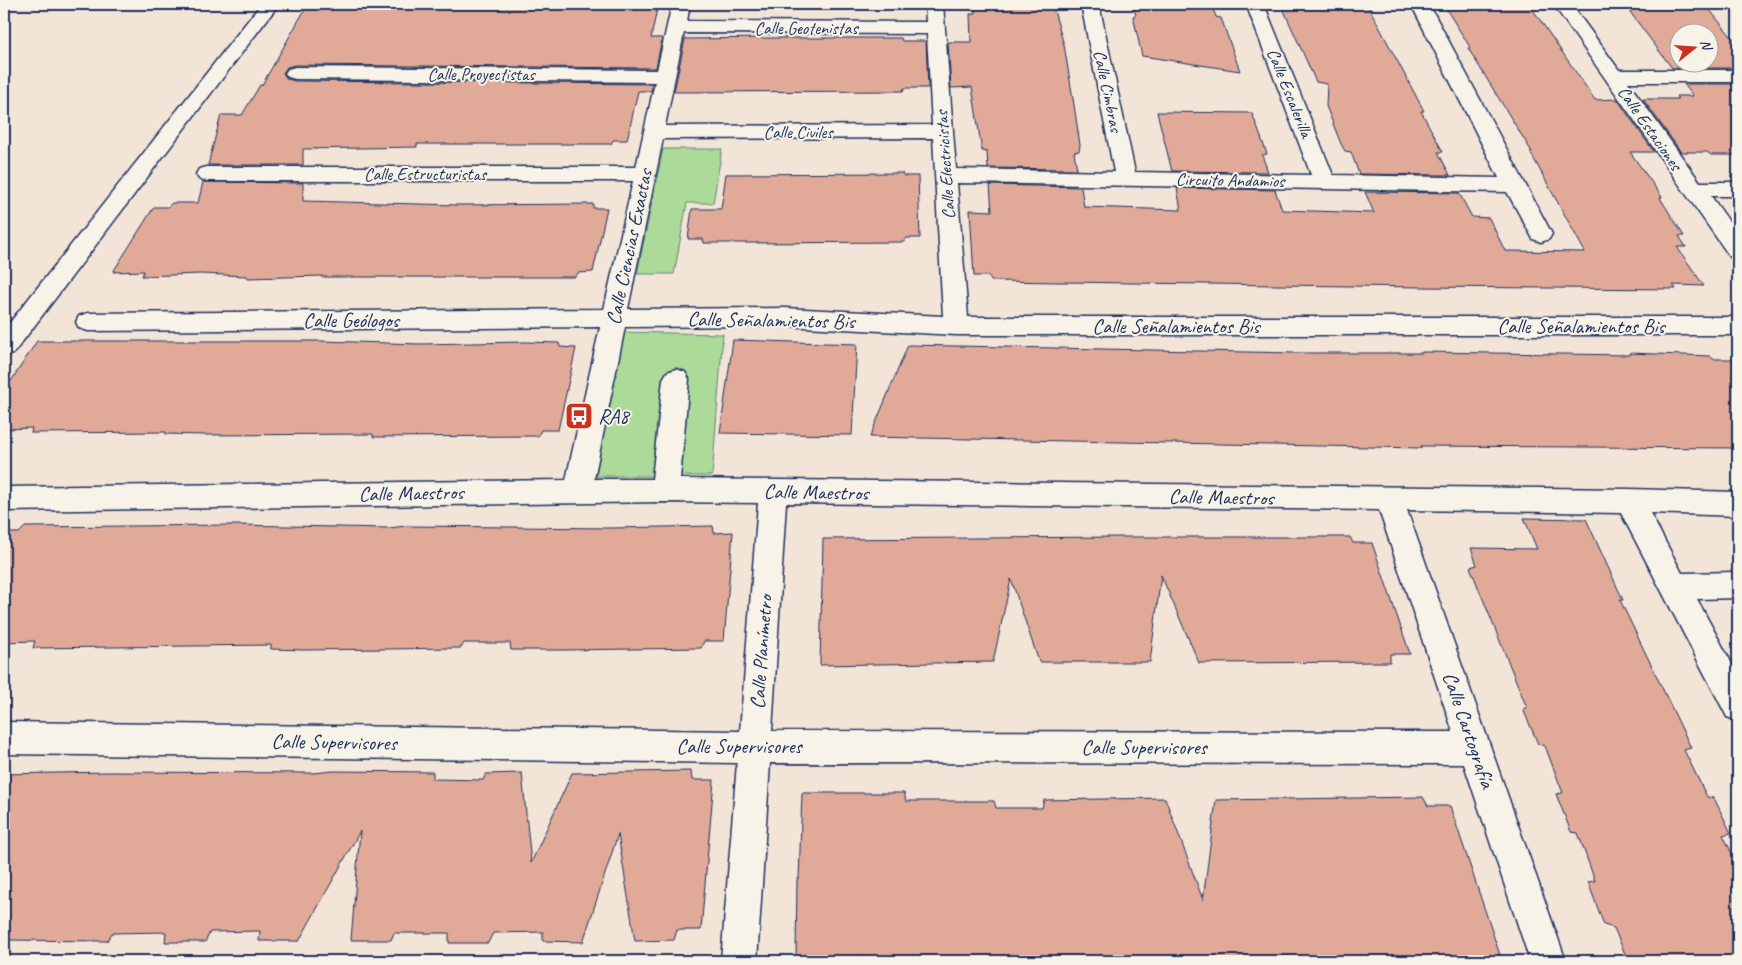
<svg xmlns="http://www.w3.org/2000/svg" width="1742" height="965" font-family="Caveat,sans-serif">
<rect width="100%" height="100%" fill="#f3e4d8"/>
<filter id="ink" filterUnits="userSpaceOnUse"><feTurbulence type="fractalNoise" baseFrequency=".02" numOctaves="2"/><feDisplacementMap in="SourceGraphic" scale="10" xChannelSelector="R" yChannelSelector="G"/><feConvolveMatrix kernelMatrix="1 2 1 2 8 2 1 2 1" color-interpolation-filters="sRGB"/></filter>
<g filter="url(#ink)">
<!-- green -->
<g fill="#abda99" stroke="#63847c">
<path d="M663 149H722L713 203H687L674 274H637Z"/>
<path d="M618 332 723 334 712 476H596Z"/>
</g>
<!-- building -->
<g fill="#e1aa98" stroke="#1b2f5e" fill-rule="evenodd">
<path d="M308 4H658L651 38H662L656 68 295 65 287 67 283 73 287 79 295 81 653 84 651 91H638L627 140H613L611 144H417V147L303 149V165H208L221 115H242L260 85H262Z"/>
<path d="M974 4H1052L1064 45 1074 105 1080 145 1079 151 1074 152 1077 169 988 168 987 152 982 151 972 87 951 88 948 42H971L970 14H975Z"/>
<path d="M1132 4H1211L1216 17 1221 18 1240 71 1142 56 1133 16 1136 15Z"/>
<path d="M1281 4H1367L1424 111H1421L1443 152H1438L1450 175 1359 174 1351 152 1345 151 1341 144 1326 106 1327 84 1316 82Z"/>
<path d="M1443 4H1529L1595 100 1617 99 1654 152H1630L1662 197 1660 198 1684 236H1679L1686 247H1677L1704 286 1673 285 1676 289 1421 287 991 281 989 276H974L970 210 992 211 990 185 1081 187 1084 207 1181 210 1177 188 1275 190 1282 210 1374 213 1365 192 1459 193 1472 217 1489 218 1505 251 1585 252 1530 152H1532L1490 84 1468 48 1470 47Z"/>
<path d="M1624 4H1705L1738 45V68H1672ZM1680 32H1710V62H1680Z"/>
<path d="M772 38H901L902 41H926L928 88H904L903 91 674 92 685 39Z"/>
<path d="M1684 84H1738V155H1711L1707 152H1681L1643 99H1678L1676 96H1693Z"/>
<path d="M1157 112 1252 113 1267 154 1262 155 1268 172 1172 171Z"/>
<path d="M902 173 904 176H918L920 238H906L905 242 745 243H704L703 239H688L692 209H721L726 174Z"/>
<path d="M203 182 303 183V201L457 205 593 204V208H607L593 272 578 273 575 277H321L322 276 247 278V276L201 274 142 276 144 271 113 272 154 207H168L172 203H198Z"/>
<path d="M733 340 857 344 852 435 720 433Z"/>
<path d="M37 341H321L420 344 526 342 559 343 560 347 576 348 558 430H541L538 436 373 437V434L203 435 166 434V432L31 433 32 428 4 429V392Z"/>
<path d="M908 345 1295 353H1422V352L1630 355 1629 353 1710 356 1713 359H1738V448L1421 446V448L870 437Z"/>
<path d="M1524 518 1586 519 1623 600H1620L1691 748 1684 750 1707 797 1714 798 1731 833 1723 835 1738 866V961H1628L1614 928 1604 925 1588 882 1595 881 1578 833 1571 832 1556 794 1563 793 1545 746 1538 744 1523 709 1527 708 1470 567 1477 565 1471 548 1537 549Z"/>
<path d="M234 525 389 528 406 526 611 528 713 526 714 533 733 532 724 641H704L701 648 563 650H511L510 643H464L461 648 304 650 271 649V645L33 648 35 641 4 642V533H19L25 527Z"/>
<path d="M1128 537H1350L1353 543H1372L1410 654H1390V662L1199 663 1161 575 1150 662H1039L1011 579 993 662 820 665 823 539Z"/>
<path d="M333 771 433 772V779L483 780 486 774 522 773 531 863 572 773 691 771 692 780H714L701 930H677L674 940 635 941 618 834 583 942 543 941V932L493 933 488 943H449V933H394L391 940H351L360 831 299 941H259L260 931 210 932 205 942H165L166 932 112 933 107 941 4 940V774L109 772 313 773Z"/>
<path d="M802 793H904L906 801H994L996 808H1042L1044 800 1165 798 1203 900 1216 800 1423 797 1428 806H1450L1502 961H867L865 956 796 957 797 879H799Z"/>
</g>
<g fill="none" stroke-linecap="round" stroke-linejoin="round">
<defs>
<g id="minor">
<path d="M261 4H279L13 354 4 356V330Z"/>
<path d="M672 4H690L687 21 926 22 925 4H943L956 169 1114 172 1081 4H1099L1135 172 1311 175 1246 4H1264L1333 175 1499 178 1411 4H1429L1552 234 1549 239 1541 242 1533 239 1507 192 957 183 968 317H1738V335H956L785 326 625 327 594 479H652L663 379 667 372 676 369 685 372 689 379 680 479 1629 489 1738 492V516L1650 513 1682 573 1738 572V598L1697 599 1738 675V721L1727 717 1621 513 1407 510 1566 961H1530L1464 764 770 763 757 961H721L737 763 4 754V722L740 731 758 503 665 502 4 511V487L566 480 600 327 88 331 79 328 76 322 79 316 88 313 604 309 633 181H207L199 179 196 174 199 169 207 167H636L655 82 295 79 288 77 285 73 288 69 295 67 657 70ZM684 33 927 34 932 125 665 126ZM933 138 943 316 785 308 628 309 663 139ZM786 503 1379 510 1453 732 772 731Z"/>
<path d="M1553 4H1571L1619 70H1738V82H1628L1700 182H1738V196H1711L1738 234V259L1730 257Z"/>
</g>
</defs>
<!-- minor casing -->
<use href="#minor" stroke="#1b2f5e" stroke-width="3"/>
<!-- minor -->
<use href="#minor" fill="#f7f3e8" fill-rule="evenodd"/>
</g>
</g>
<!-- icons -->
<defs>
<symbol id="bus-square" viewBox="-11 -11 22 22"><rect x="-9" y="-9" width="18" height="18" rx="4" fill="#c8321e" stroke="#f7f3e8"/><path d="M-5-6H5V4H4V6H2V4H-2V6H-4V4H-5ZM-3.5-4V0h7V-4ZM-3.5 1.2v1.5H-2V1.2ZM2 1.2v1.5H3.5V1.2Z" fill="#fff"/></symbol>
</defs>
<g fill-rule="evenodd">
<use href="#bus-square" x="563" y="400" width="32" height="32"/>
</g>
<g text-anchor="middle" stroke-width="4" stroke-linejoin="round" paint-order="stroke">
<!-- far-street labels -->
<g font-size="18" fill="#1b2f5e" stroke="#f7f3e8">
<text x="806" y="34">Calle Geotenistas</text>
<text x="481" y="80">Calle Proyectistas</text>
<text transform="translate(1108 91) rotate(78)" y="6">Calle Cimbras</text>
<text transform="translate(1290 93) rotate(68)" y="6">Calle Escalerilla</text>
<text transform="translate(1650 128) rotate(55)" y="6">Calle Estaciones</text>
<text x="798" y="138">Calle Civiles</text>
<text transform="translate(945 165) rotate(-94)" y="6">Calle Electricistas</text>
<text x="425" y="180">Calle Estructuristas</text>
<text transform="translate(1230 180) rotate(1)" y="6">Circuito Andamios</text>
</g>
<!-- street labels -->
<g font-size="21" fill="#1b2f5e" stroke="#f7f3e8">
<text transform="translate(629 247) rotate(-78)" y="7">Calle Ciencias Exactas</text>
<text x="351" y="327">Calle Geólogos</text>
<text transform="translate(771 320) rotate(1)" y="7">Calle Señalamientos Bis</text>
<text x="1176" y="333">Calle Señalamientos Bis</text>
<text x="1581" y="333">Calle Señalamientos Bis</text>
<text transform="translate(816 492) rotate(1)" y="7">Calle Maestros</text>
<text transform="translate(411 493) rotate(-1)" y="7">Calle Maestros</text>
<text transform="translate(1221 497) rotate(1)" y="7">Calle Maestros</text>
<text transform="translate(761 652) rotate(-86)" y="7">Calle Planímetro</text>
<text transform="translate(1469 730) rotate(71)" y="7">Calle Cartografía</text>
<text transform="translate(334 742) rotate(1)" y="7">Calle Supervisores</text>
<text x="739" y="753">Calle Supervisores</text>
<text x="1144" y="754">Calle Supervisores</text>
</g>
<!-- poi labels -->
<g font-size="21" fill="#1b2f5e" stroke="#f7f3e8" text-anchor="start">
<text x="598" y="423">RA8</text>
</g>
</g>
<!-- margin -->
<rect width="1742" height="965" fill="none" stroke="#f7f3e8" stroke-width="20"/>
<rect x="10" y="10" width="1722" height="945" fill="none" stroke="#1b2f5e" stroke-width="2" filter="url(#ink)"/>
<!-- north arrow -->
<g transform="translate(1694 48) rotate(73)"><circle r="24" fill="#f7f3e8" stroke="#9fa5b1"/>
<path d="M0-4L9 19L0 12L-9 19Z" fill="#c8321e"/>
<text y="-8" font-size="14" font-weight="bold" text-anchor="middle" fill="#1b2f5e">N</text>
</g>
</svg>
